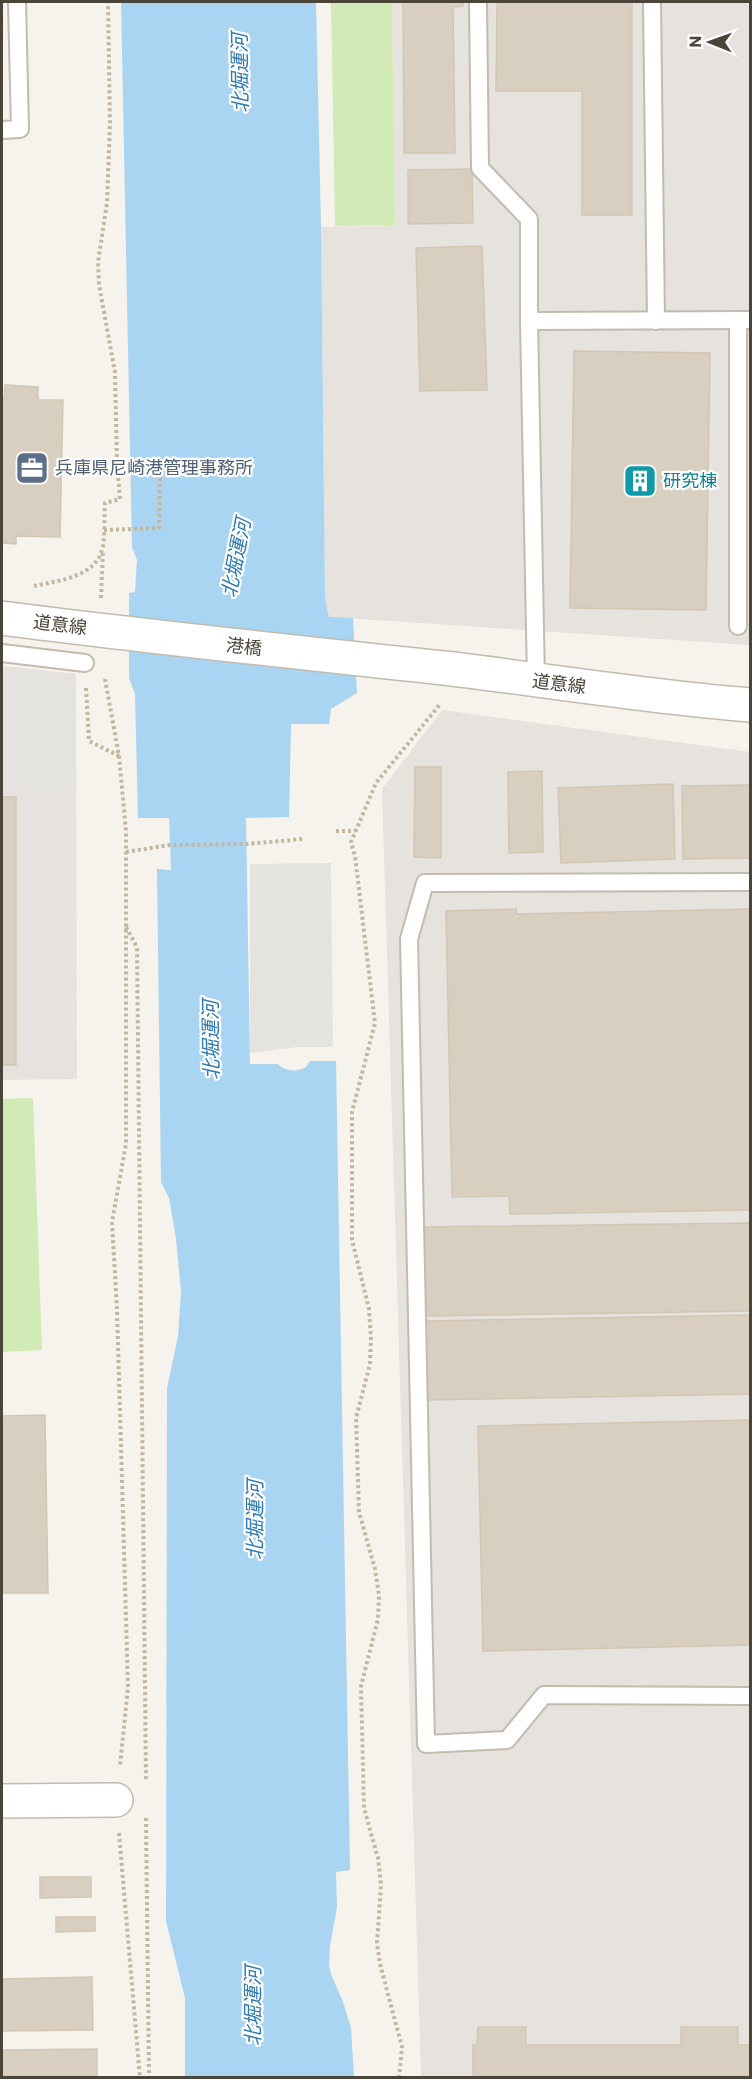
<svg xmlns="http://www.w3.org/2000/svg" width="752" height="2079" font-family="Commissioner,'Noto Sans JP',sans-serif">
<rect width="100%" height="100%" fill="#f6f3ec"/>
<!-- industrial -->
<g fill="#e6e2dd">
<path d="M392 2H750V645L329 617 325 599 321 227 395 225Z"/>
<path d="M2 666 76 674 77 1079 2 1080Z"/>
<path d="M442 710 750 752V2077H421L382 789Z"/>
</g>
<!-- green -->
<g fill="#d2eab5">
<path d="M331 2H392L395 225 335 226Z"/>
<path d="M33 1098 42 1350 2 1352V1099Z"/>
</g>
<!-- parking -->
<g fill="#e5e3e0">
<path d="M2 666 76 674V789H2Z"/>
<path d="M331 863 333 1047H298L250 1053V864Z"/>
</g>
<!-- water -->
<path fill="#a9d4f2" d="M121 2H316L321 227 325 599 329 617 353 618 357 693 331 709 329 724H291L289 817 246 818 250 1064H278C286 1072 297 1072 306 1067L310 1061H336L350 1870 336 1872 337 1907 330 1946 329 1965 331 1974 343 2002 351 2028 354 2077H185V1998L166 1921 167 1388 178 1336 181 1291 176 1239 169 1198 161 1182 157 869 171 870 169 818H138L135 694 129 678V593L135 592 137 560 132 547Z"/>
<!-- building -->
<g fill="#d8cfc1" stroke="#d3c7b4" stroke-width="1.5">
<path d="M403 2H463V6L453 7 455 153H404Z"/>
<path d="M497 2H632V215H582V91H496Z"/>
<path d="M472 169 473 223 408 224V170Z"/>
<path d="M482 246 487 390 420 391 416 248Z"/>
<path d="M574 351 710 353 706 610 570 608Z"/>
<path d="M5 385 38 387V400H63L60 537 16 536V544L2 543V399H4Z"/>
<path d="M415 767H441V858L414 857Z"/>
<path d="M542 771 543 852 509 853 508 772Z"/>
<path d="M673 784 675 859 561 863 558 788Z"/>
<path d="M750 785V858L683 859 682 786Z"/>
<rect x="2" y="797" width="14" height="268"/>
<path d="M516 909 517 914 750 909V1210L510 1214 509 1196 452 1197 446 911Z"/>
<path d="M750 1223V1311L424 1316 423 1227Z"/>
<path d="M750 1315V1394L425 1400 424 1321Z"/>
<path d="M45 1415 48 1593H2V1416Z"/>
<path d="M750 1420V1645L483 1651 478 1426Z"/>
<path d="M40 1877H91V1897L40 1898Z"/>
<path d="M56 1917H95V1931L56 1932Z"/>
<path d="M92 1977 93 2030 2 2031V1979Z"/>
<path d="M478 2027H526V2045H681V2027H738V2045H750V2078H473V2045H477Z"/>
<path d="M97 2049V2078H2V2050Z"/>
</g>
<g fill="none" stroke-linecap="round" stroke-linejoin="round">
<defs>
<g id="service">
<path d="M478 2 480 168 529 219V321"/>
<path d="M652 2 656 321"/>
<path d="M2 130 20 129 17 2"/>
<path d="M738 626V320"/>
<path d="M2 653 85 663"/>
<path d="M536 681 529 321 750 320"/>
<path d="M750 882 425 883 409 939 426 1744 507 1740 544 1695 750 1696"/>
</g>
<path id="minor" d="M2 1801 116 1800"/>
<path id="tertiary" d="M2 618C149 637 296 652 444 668 546 680 648 697 750 705"/>
</defs>
<!-- service casing -->
<use href="#service" stroke="#c2bbae" stroke-width="20"/>
<!-- minor casing -->
<use href="#minor" stroke="#c2bbae" stroke-width="36"/>
<!-- tertiary casing -->
<use href="#tertiary" stroke="#c2bbae" stroke-width="36"/>
<!-- path -->
<g stroke="#c4b79f" stroke-width="4" stroke-dasharray="3 3" stroke-linecap="butt">
<path d="M104 530 159 528 160 477"/>
<path d="M34 586C59 580 97 578 103 546 105 532 104 517 105 503L120 499 117 463 115 372 99 285 98 262 107 203 110 123 108 2"/>
<path d="M101 598 103 551"/>
<path d="M105 679 119 756 126 831V1144L112 1222 117 1309 128 1687 120 1766"/>
<path d="M86 688 89 741 119 756"/>
<path d="M336 831H355"/>
<path d="M126 852 170 845 247 844 303 839"/>
<path d="M126 927 137 947 146 1781"/>
<path d="M146 1818 149 2078"/>
<path d="M119 1833 140 2078"/>
<path d="M399 2078 402 2047 380 1964 377 1943 381 1885 378 1858 364 1808 361 1686 378 1619 379 1595 375 1569 359 1512 356 1418 370 1364 371 1338 369 1309 352 1240V1112L375 1023 355 856 351 842 376 783 441 703"/>
</g>
<!-- service -->
<use href="#service" stroke="#fff" stroke-width="16"/>
<!-- minor -->
<use href="#minor" stroke="#fff" stroke-width="33"/>
<!-- tertiary -->
<use href="#tertiary" stroke="#fff" stroke-width="33"/>
</g>
<!-- icons -->
<defs>
<symbol id="office-square" viewBox="-11 -11 22 22"><rect x="-9" y="-9" width="18" height="18" rx="4" fill="#5c6f8a" stroke="#fff"/><path d="M-6-3h4V-5.5h4V-3h4V5H-6ZM-1-4.5V-3h2v-1.5ZM-6 0V1H6V0Z" fill="#fff"/></symbol>
<symbol id="building-square" viewBox="-11 -11 22 22"><rect x="-9" y="-9" width="18" height="18" rx="4" fill="#0f9aa8" stroke="#fff"/><path d="M-4-6H4V6H1V3H-1V6H-4ZM-2.5-4.3h1.7v1.8h-1.7ZM.8-4.3h1.7v1.8H.8ZM-2.5-1h1.7V.8h-1.7ZM.8-1h1.7V.8H.8Z" fill="#fff"/></symbol>
</defs>
<g fill-rule="evenodd">
<use href="#office-square" x="13" y="449" width="38" height="38"/>
<use href="#building-square" x="621" y="462" width="38" height="38"/>
</g>
<g text-anchor="middle" stroke-width="4.5" stroke-linejoin="round" paint-order="stroke">
<!-- service labels -->
<g font-size="18" fill="#4e5e75" stroke="#fff" text-anchor="start">
<text x="55" y="474">兵庫県尼崎港管理事務所</text>
</g>
<!-- culture labels -->
<g font-size="18" fill="#0d838f" stroke="#fff" text-anchor="start">
<text x="663" y="487">研究棟</text>
</g>
<!-- street labels -->
<g font-size="18" fill="#4b4439" stroke="#fff">
<text transform="translate(60 625) rotate(7)" y="6">道意線</text>
<text transform="translate(244 647) rotate(6)" y="6">港橋</text>
<text transform="translate(559 684) rotate(7)" y="6">道意線</text>
</g>
<!-- water labels -->
<g font-size="20" font-style="italic" fill="#2e7ab2" stroke="#fff">
<text transform="translate(240 73) rotate(-91)" y="7">北堀運河</text>
<text transform="translate(236 558) rotate(-79)" y="7">北堀運河</text>
<text transform="translate(211 1040) rotate(-91)" y="7">北堀運河</text>
<text transform="translate(255 1520) rotate(-90)" y="7">北堀運河</text>
<text transform="translate(253 2006) rotate(-90)" y="7">北堀運河</text>
</g>
</g>
<!-- border -->
<rect width="752" height="2079" fill="none" stroke="#4b4439" stroke-width="6"/>
<!-- north arrow -->
<g transform="translate(710 42) rotate(271)" stroke="#ffffff" stroke-width="4.5" paint-order="stroke">
<path d="M0-4.5L10 22L0 15L-10 22Z" fill="#4b4439"/>
<text y="-9" font-size="16" font-weight="bold" text-anchor="middle" fill="#4b4439">N</text>
</g>
</svg>
